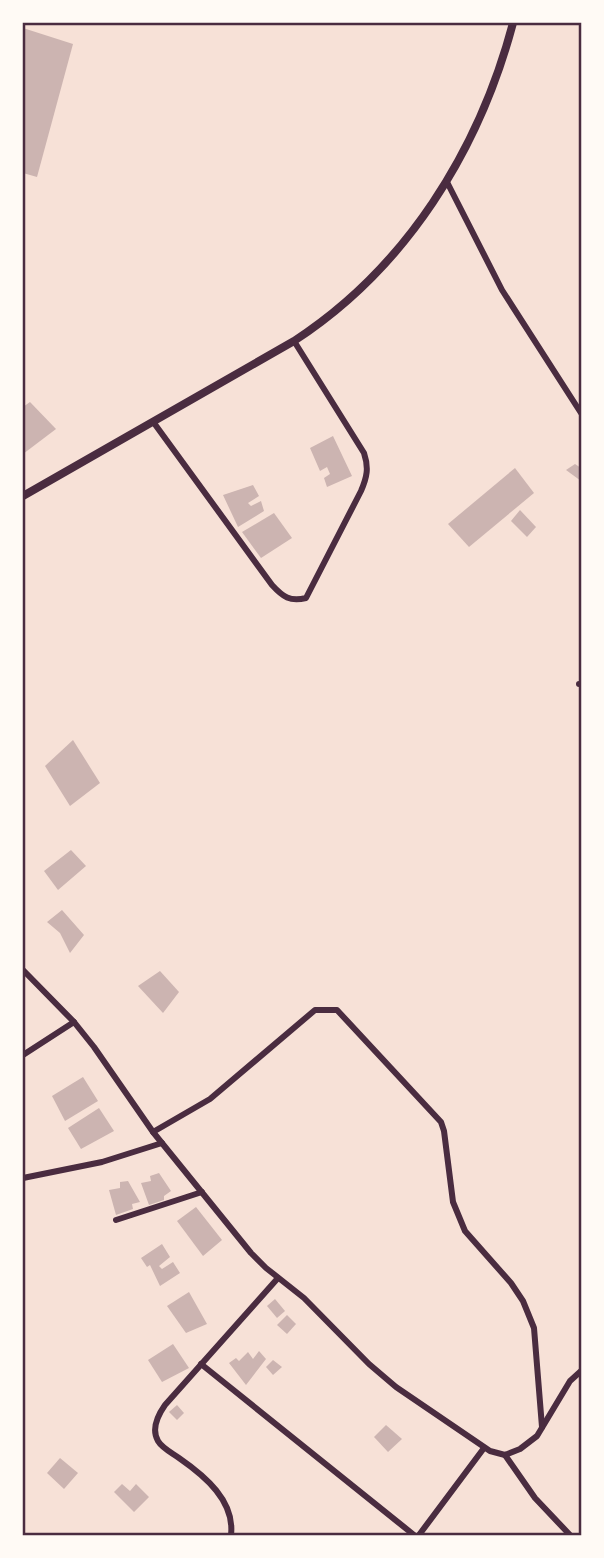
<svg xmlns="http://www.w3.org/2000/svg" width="604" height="1558" font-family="Rubik,sans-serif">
<rect width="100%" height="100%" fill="#f7e1d7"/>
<!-- building -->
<g fill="#ccb4b1">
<path d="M23 28 73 44 37 177 23 173Z"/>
<path d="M30 402 56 429 23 454V407Z"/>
<path d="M333 436 352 476 327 487 324 478 330 474 327 467 320 471 310 448Z"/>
<path d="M575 464 581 468V481L566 470Z"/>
<path d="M515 468 534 493 469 547 448 524Z"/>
<path d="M253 485 259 496 248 503 251 506 261 501 264 511 238 527 223 495Z"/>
<path d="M520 510 536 527 527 537 511 521Z"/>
<path d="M274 513 292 538 261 558 242 532Z"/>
<path d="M73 740 100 783 70 806 45 766Z"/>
<path d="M71 850 86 866 58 890 44 871Z"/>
<path d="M62 910 84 935 70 953 60 933 47 922Z"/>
<path d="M160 971 179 992 163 1013 138 986Z"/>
<path d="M83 1077 98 1101 65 1121 52 1096Z"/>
<path d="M99 1108 114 1131 81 1149 68 1128Z"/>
<path d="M159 1173 171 1191 164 1196V1200L149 1205 141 1183 151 1181 150 1176Z"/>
<path d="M128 1181 140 1202 132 1204 133 1209 116 1215 109 1190 120 1188V1182Z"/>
<path d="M196 1207 222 1240 203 1256 177 1221Z"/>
<path d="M162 1244 170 1257 159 1266 162 1269 173 1262 180 1273 160 1286 150 1265 147 1267 141 1258Z"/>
<path d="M189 1292 207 1324 186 1333 167 1306Z"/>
<path d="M275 1299 285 1311 277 1318 267 1306Z"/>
<path d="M287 1315 296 1324 287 1334 277 1325Z"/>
<path d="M173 1344 189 1368 162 1382 148 1360Z"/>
<path d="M259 1351 266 1359 246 1385 229 1363 236 1358 239 1361 248 1352 253 1359Z"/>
<path d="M273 1360 282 1367 273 1375 266 1367Z"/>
<path d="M177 1405 184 1413 177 1420 169 1412Z"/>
<path d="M386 1425 402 1439 388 1452 374 1437Z"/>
<path d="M60 1458 78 1473 64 1489 47 1473Z"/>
<path d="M122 1484 130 1491 136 1484 149 1497 134 1512 114 1492Z"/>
</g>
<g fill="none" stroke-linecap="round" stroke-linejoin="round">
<!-- minor -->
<g stroke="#4a2c40" stroke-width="6">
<path d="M447 182 502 290 581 413"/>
<path d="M154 423 272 585C283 597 290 602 306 598L361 491C367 477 369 468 364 453L294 341"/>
<path d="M579 684H581"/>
<path d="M23 970 74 1022 94 1047 153 1132 251 1253 266 1268 304 1298 369 1364 396 1387 490 1451 505 1455 520 1449 537 1436 570 1381 581 1371"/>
<path d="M23 1055 74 1022"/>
<path d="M153 1132 210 1099 315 1010H337L441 1122 444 1131 453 1202 465 1231 511 1283 523 1301 534 1328 542 1427"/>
<path d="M23 1178 102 1162 162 1143"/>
<path d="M116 1220 202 1192"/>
<path d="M201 1364 414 1535"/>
<path d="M505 1455 535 1498 570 1535"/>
<path d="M231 1535C235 1501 205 1476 179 1458 172 1453 162 1448 158 1441 151 1429 158 1415 165 1405L278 1278"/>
<path d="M419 1535 484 1448"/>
</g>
<!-- tertiary -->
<path stroke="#4a2c40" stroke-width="8" d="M23 496 294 341C406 268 479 151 513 23"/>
</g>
<!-- border -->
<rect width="604" height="1558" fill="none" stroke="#fffaf5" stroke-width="49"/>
<rect x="24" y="24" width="556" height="1510" fill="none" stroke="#4a2c40" stroke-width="2.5"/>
</svg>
